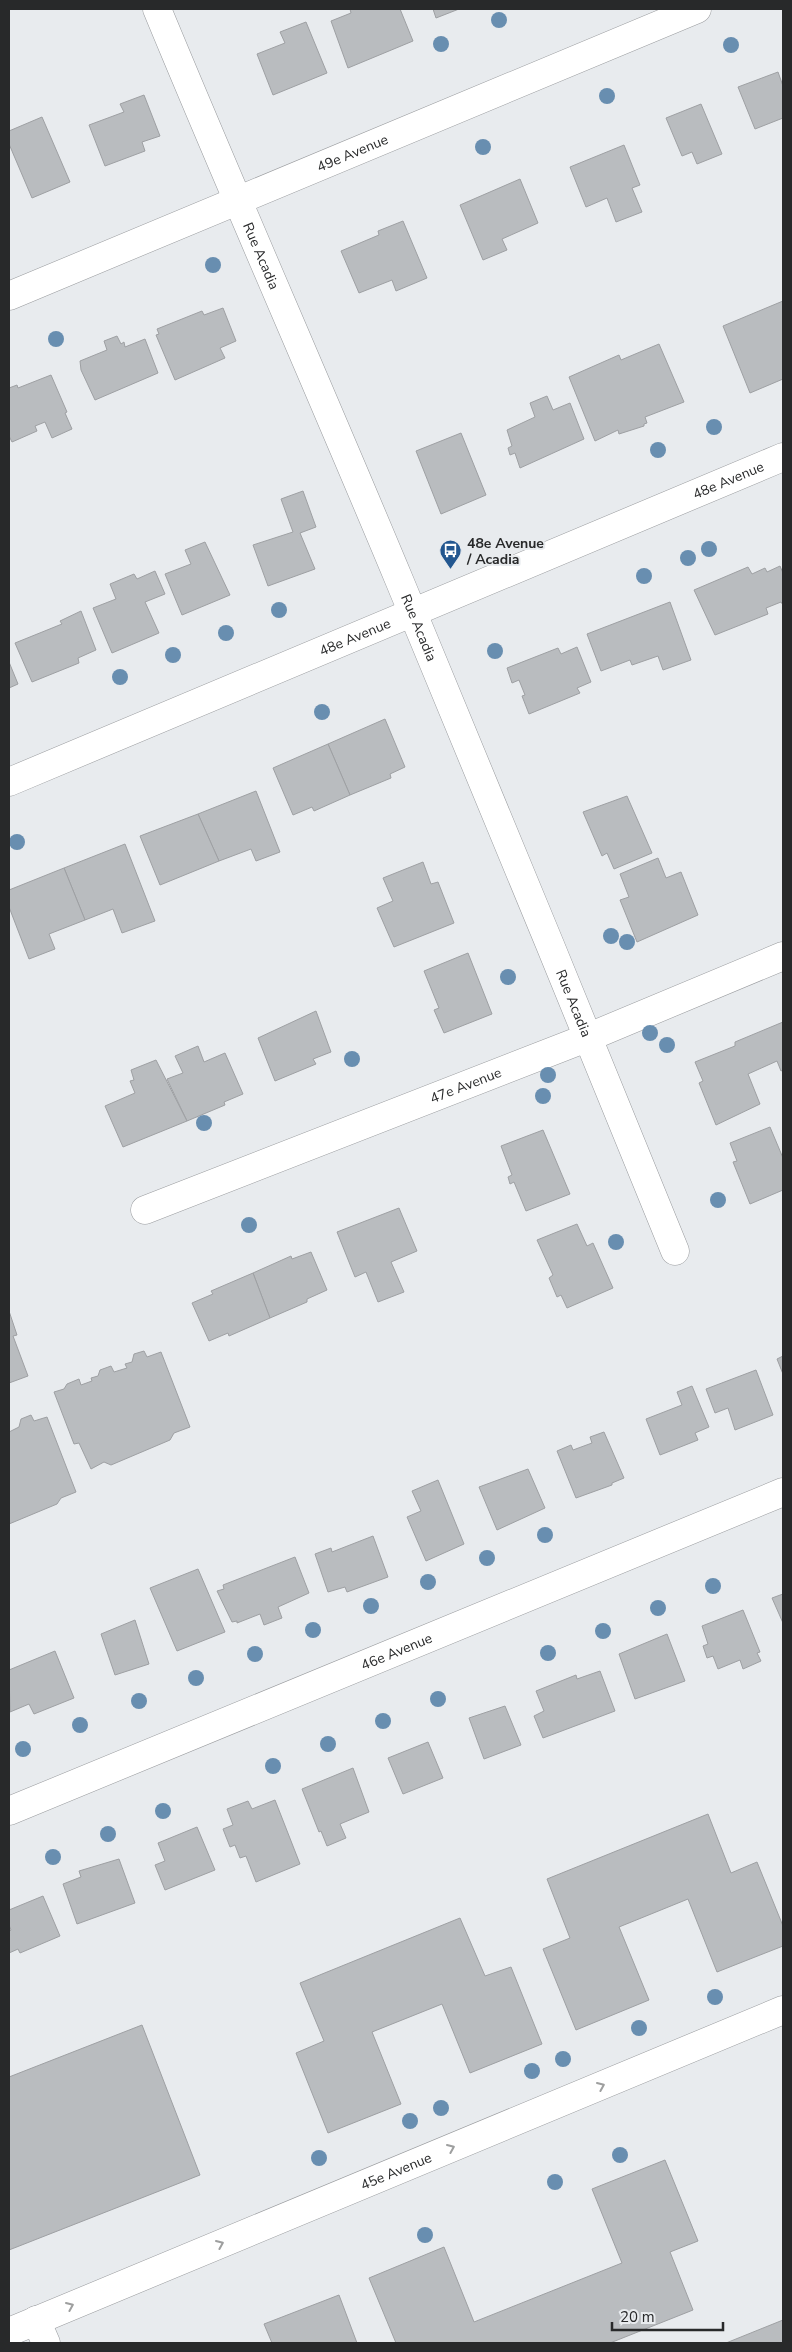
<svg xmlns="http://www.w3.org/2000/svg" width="792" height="2352" font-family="'Nunito Sans',sans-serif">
<rect width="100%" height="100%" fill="#e8ebee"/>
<!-- building -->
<g fill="#b9bcbf" stroke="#9ea0a3">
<path d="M350 9H400L413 41 348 68 331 21 351 13Z"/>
<path d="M433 9H459L436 18Z"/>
<path d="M306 22 327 73 273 95 257 54 285 43 280 32Z"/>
<path d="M778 72 783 86V118L755 129 738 87Z"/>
<path d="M144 95 160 136 142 142 145 151 105 166 89 125 124 112 120 104Z"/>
<path d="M701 104 722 154 697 164 692 152 682 156 666 118Z"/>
<path d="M42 117 70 182 32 198 9 144V131Z"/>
<path d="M624 145 640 185 632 188 642 212 616 222 607 198 586 207 570 167Z"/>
<path d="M520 179 538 223 502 239 507 250 483 260 460 205Z"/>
<path d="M403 221 427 278 396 291 392 280 359 293 341 251 379 235 378 231Z"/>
<path d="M783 301V379L750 393 723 326Z"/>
<path d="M223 308 236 341 220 348 225 358 175 380 156 335 159 334 157 329 202 311 204 315Z"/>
<path d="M117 336 121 344 124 342 125 347 145 339 158 373 95 400 81 370 80 361 107 350 104 341Z"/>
<path d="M659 344 684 402 645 417 647 423 644 424V426L619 434 618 430 595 441 569 377 619 355 621 360Z"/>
<path d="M51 375 67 412 65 413 72 429 52 438 45 422 35 426 37 431 12 442 9 436V388L17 385 18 388Z"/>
<path d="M547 396 553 410 570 403 584 439 520 468 515 453 510 455 508 448 512 446 507 430 535 417 530 403Z"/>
<path d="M461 433 486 495 441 514 416 451Z"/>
<path d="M303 491 316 527 300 533 315 569 268 586 253 545 293 532 281 499Z"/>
<path d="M205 542 230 595 182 615 165 574 191 564 185 550Z"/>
<path d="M780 566 783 573V605L781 602 766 608 768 614 715 635 694 590 748 567 752 574 765 568 767 572Z"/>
<path d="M155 571 165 594 145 602 159 633 112 653 93 608 116 599 110 584 134 574 137 579Z"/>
<path d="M670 602 691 660 663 670 658 656 632 665 630 660 601 671 587 634Z"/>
<path d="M81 611 96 650 78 658 79 663 32 682 15 643 62 624 60 621Z"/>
<path d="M577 647 591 682 577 688 580 693 529 714 522 696 525 695 519 680 512 683 507 668 558 648 561 654Z"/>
<path d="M9 662 18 684 9 688Z"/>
<path d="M385 719 405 767 390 774 391 778 350 795 328 744Z"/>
<path d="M328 744 350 795 314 811 312 807 293 815 273 768Z"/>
<path d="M256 791 280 852 256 861 251 849 219 861 198 814Z"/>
<path d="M627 796 652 853 614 869 607 853 602 856 583 812Z"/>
<path d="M198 814 219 861 160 885 140 836Z"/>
<path d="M125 844 155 921 122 933 113 909 85 920 64 868Z"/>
<path d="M658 858 666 878 681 872 698 915 637 942 620 900 629 897 620 874Z"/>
<path d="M423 862 431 884 438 882 454 923 394 947 377 908 393 901 383 878Z"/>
<path d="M64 868 85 920 49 934 55 949 29 959 9 907V890Z"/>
<path d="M468 953 492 1014 444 1033 434 1010 439 1008 424 971Z"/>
<path d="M316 1011 331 1052 313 1059 316 1064 275 1081 258 1038Z"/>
<path d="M783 1022V1070L781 1071 777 1061 748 1074 760 1104 716 1125 699 1083 703 1081 695 1062 735 1046V1042Z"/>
<path d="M198 1046 204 1062 225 1053 243 1094 224 1102 225 1105 187 1121 167 1079 183 1073 175 1056Z"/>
<path d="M156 1060 187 1121 123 1147 105 1106 135 1093 130 1081 134 1080 131 1070Z"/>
<path d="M770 1127 783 1158V1190L750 1204 733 1162 737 1161 730 1143Z"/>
<path d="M543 1130 570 1194 526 1211 514 1182 510 1184 508 1177 512 1175 501 1146Z"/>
<path d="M399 1208 417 1251 391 1262 404 1292 378 1302 366 1272 355 1277 337 1232Z"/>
<path d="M577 1224 587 1246 593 1243 613 1288 567 1308 561 1295 557 1297 549 1278 553 1275 537 1240Z"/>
<path d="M311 1252 327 1290 307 1299V1302L270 1318 253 1273 291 1256 292 1259Z"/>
<path d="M253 1273 270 1318 229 1336 228 1333 209 1341 192 1303 213 1294 211 1291Z"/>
<path d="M9 1311 17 1335 13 1336 28 1376 9 1383Z"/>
<path d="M144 1351 147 1357 161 1352 190 1427 174 1433 170 1440 111 1465 104 1462 91 1469 79 1443 74 1444 54 1392 64 1389 67 1384 79 1379 81 1385 92 1381 91 1378 98 1376 100 1370 111 1366 114 1372 127 1368 125 1364 132 1362 134 1354Z"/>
<path d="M783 1356V1374L777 1359Z"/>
<path d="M756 1370 773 1415 735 1430 728 1408 715 1413 706 1389Z"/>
<path d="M692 1386 709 1427 695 1433 698 1440 660 1455 646 1419 682 1405 677 1392Z"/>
<path d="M31 1415 34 1421 47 1417 76 1492 61 1498 57 1504 9 1524V1432L19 1427 21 1419Z"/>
<path d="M604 1432 624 1478 612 1483V1485L576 1498 557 1451 571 1445 573 1450 592 1443 590 1437Z"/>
<path d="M528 1469 545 1508 497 1530 479 1487Z"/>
<path d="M438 1480 464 1544 426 1561 407 1517 421 1511 412 1491Z"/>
<path d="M373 1536 388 1577 347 1592 345 1587 328 1592 315 1554 331 1548 332 1552Z"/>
<path d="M295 1557 309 1593 278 1607 282 1618 264 1625 260 1614 237 1623V1621L232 1622 217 1591 224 1589 223 1585Z"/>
<path d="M198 1569 225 1632 177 1651 150 1588Z"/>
<path d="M783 1594V1623L772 1598Z"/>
<path d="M743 1610 760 1652 757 1653 761 1661 743 1669 740 1660 718 1669 713 1656 707 1658 703 1646 708 1644 702 1626Z"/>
<path d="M135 1620 149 1664 115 1675 101 1634Z"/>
<path d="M667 1634 685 1681 635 1699 619 1654Z"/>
<path d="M55 1651 74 1698 34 1714 29 1704 10 1712 9 1670Z"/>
<path d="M600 1671 615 1711 543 1738 534 1716 544 1711 536 1691 576 1675 577 1679Z"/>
<path d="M505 1706 521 1745 484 1759 469 1718Z"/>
<path d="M428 1742 443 1778 403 1794 388 1758Z"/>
<path d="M353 1768 369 1812 340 1824 346 1838 327 1846 321 1831 319 1832 302 1789Z"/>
<path d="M275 1800 300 1864 256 1882 246 1856 240 1858 235 1845 230 1847 223 1829 233 1825 227 1809 248 1801 252 1809Z"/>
<path d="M708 1814 731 1873 757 1862 783 1926V1946L717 1972 688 1899 619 1927 649 2000 576 2030 543 1949 570 1938 547 1879Z"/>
<path d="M197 1827 215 1870 165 1890 155 1865 165 1861 158 1843Z"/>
<path d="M119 1859 135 1903 77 1924 63 1884 81 1877 79 1871Z"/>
<path d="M43 1896 60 1936 20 1953 18 1949 9 1953V1932L11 1930 9 1925V1910Z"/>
<path d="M460 1918 485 1976 511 1967 542 2044 470 2073 442 2004 372 2032 401 2104 328 2133 296 2053 324 2041 300 1983Z"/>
<path d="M142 2025 200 2175 9 2250V2077Z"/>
<path d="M665 2160 698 2241 670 2252 693 2310 610 2343H396L369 2278 444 2247 474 2322 622 2263 592 2189Z"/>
<path d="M339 2295 357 2343H272L264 2324Z"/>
<path d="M783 2320V2343H726Z"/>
</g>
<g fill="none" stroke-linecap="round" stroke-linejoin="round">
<defs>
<g id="street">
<path id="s1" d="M157 9C236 200 320 390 400 582 493 804 584 1028 675 1251"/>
<path id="s2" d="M9 296 697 9"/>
<path id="s3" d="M9 782 783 457"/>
<path id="s4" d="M145 1210 589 1037 783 956"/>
<path id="s5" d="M9 1811 783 1492"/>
<path d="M36 2320 46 2343"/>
<path id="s6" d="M9 2332 783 2010"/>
</g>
</defs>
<!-- street casing -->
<use href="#street" stroke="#999b9e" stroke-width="29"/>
<!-- street -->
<use href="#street" stroke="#fff" stroke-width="28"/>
</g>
<!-- trees -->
<g fill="#688eb0">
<circle cx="499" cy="20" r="8"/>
<circle cx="441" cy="44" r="8"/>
<circle cx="731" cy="45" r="8"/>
<circle cx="607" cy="96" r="8"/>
<circle cx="483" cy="147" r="8"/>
<circle cx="213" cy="265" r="8"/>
<circle cx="56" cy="339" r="8"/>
<circle cx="714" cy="427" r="8"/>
<circle cx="658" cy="450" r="8"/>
<circle cx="709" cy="549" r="8"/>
<circle cx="688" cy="558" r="8"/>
<circle cx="644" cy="576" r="8"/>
<circle cx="279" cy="610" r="8"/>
<circle cx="226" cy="633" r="8"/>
<circle cx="495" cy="651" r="8"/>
<circle cx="173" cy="655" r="8"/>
<circle cx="120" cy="677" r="8"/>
<circle cx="322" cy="712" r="8"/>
<circle cx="17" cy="842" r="8"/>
<circle cx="611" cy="936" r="8"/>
<circle cx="627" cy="942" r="8"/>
<circle cx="508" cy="977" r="8"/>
<circle cx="650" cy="1033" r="8"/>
<circle cx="667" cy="1045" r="8"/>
<circle cx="352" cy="1059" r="8"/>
<circle cx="548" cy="1075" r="8"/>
<circle cx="543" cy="1096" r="8"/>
<circle cx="204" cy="1123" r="8"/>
<circle cx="718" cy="1200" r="8"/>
<circle cx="249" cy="1225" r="8"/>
<circle cx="616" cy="1242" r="8"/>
<circle cx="545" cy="1535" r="8"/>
<circle cx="487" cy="1558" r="8"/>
<circle cx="428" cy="1582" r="8"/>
<circle cx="713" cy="1586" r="8"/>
<circle cx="371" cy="1606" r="8"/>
<circle cx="658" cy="1608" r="8"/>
<circle cx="313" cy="1630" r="8"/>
<circle cx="603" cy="1631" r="8"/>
<circle cx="548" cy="1653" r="8"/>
<circle cx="255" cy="1654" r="8"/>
<circle cx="196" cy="1678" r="8"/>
<circle cx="438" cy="1699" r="8"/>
<circle cx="139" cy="1701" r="8"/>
<circle cx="383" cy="1721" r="8"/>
<circle cx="80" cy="1725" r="8"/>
<circle cx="328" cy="1744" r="8"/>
<circle cx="23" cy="1749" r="8"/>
<circle cx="273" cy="1766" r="8"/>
<circle cx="163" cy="1811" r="8"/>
<circle cx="108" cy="1834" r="8"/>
<circle cx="53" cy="1857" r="8"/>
<circle cx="715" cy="1997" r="8"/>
<circle cx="639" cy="2028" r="8"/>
<circle cx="563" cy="2059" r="8"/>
<circle cx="532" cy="2071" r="8"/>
<circle cx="441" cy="2108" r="8"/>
<circle cx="410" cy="2121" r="8"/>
<circle cx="620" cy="2155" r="8"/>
<circle cx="319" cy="2158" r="8"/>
<circle cx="555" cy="2182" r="8"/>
<circle cx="425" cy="2235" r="8"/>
</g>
<!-- one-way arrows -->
<defs><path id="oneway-chevron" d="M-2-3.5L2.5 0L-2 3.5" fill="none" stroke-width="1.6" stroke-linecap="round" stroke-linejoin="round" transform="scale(1.25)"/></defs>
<g stroke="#9e9f9f">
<use href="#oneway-chevron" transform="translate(601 2086) rotate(-23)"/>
<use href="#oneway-chevron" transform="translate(451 2148) rotate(-23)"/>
<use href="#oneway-chevron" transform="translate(220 2244) rotate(-23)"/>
<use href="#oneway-chevron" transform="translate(70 2306) rotate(-23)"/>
</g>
<!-- icons -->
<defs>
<symbol id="bus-pin" viewBox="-11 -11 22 30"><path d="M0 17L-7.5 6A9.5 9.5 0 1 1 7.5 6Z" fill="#235790" stroke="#e8ebee"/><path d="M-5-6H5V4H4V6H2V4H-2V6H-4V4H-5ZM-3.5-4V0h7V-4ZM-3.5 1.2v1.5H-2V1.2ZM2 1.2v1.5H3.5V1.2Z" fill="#fff"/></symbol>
</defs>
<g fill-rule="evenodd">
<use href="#bus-pin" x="438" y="538" width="25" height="34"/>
</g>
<g text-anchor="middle" stroke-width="4" stroke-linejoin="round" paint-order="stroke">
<!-- street labels -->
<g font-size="14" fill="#28292a" stroke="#e8ebee">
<text dy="5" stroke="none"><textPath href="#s2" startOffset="372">49e Avenue</textPath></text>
<text dy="5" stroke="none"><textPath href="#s1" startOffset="268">Rue Acadia</textPath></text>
<text dy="5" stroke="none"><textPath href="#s3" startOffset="780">48e Avenue</textPath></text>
<text dy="5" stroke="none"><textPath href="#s1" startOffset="672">Rue Acadia</textPath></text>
<text dy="5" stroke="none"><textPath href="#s3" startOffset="375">48e Avenue</textPath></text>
<text dy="5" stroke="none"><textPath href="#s1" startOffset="1078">Rue Acadia</textPath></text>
<text dy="5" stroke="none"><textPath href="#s4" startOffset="344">47e Avenue</textPath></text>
<text dy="5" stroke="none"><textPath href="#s5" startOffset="419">46e Avenue</textPath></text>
<text dy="5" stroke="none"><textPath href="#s6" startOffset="419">45e Avenue</textPath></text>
</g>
<!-- poi labels -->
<g font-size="14" font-weight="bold" fill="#28292a" stroke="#e8ebee" text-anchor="start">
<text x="467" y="548">48e Avenue<tspan x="467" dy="16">/ Acadia</tspan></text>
</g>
</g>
<!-- border -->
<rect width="792" height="2352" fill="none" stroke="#28292a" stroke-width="20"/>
<!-- scale -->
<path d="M612 2322v8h111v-8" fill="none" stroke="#28292a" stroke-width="2.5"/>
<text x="620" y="2322" font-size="15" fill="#28292a" stroke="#e8ebee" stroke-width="4" paint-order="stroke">20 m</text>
</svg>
